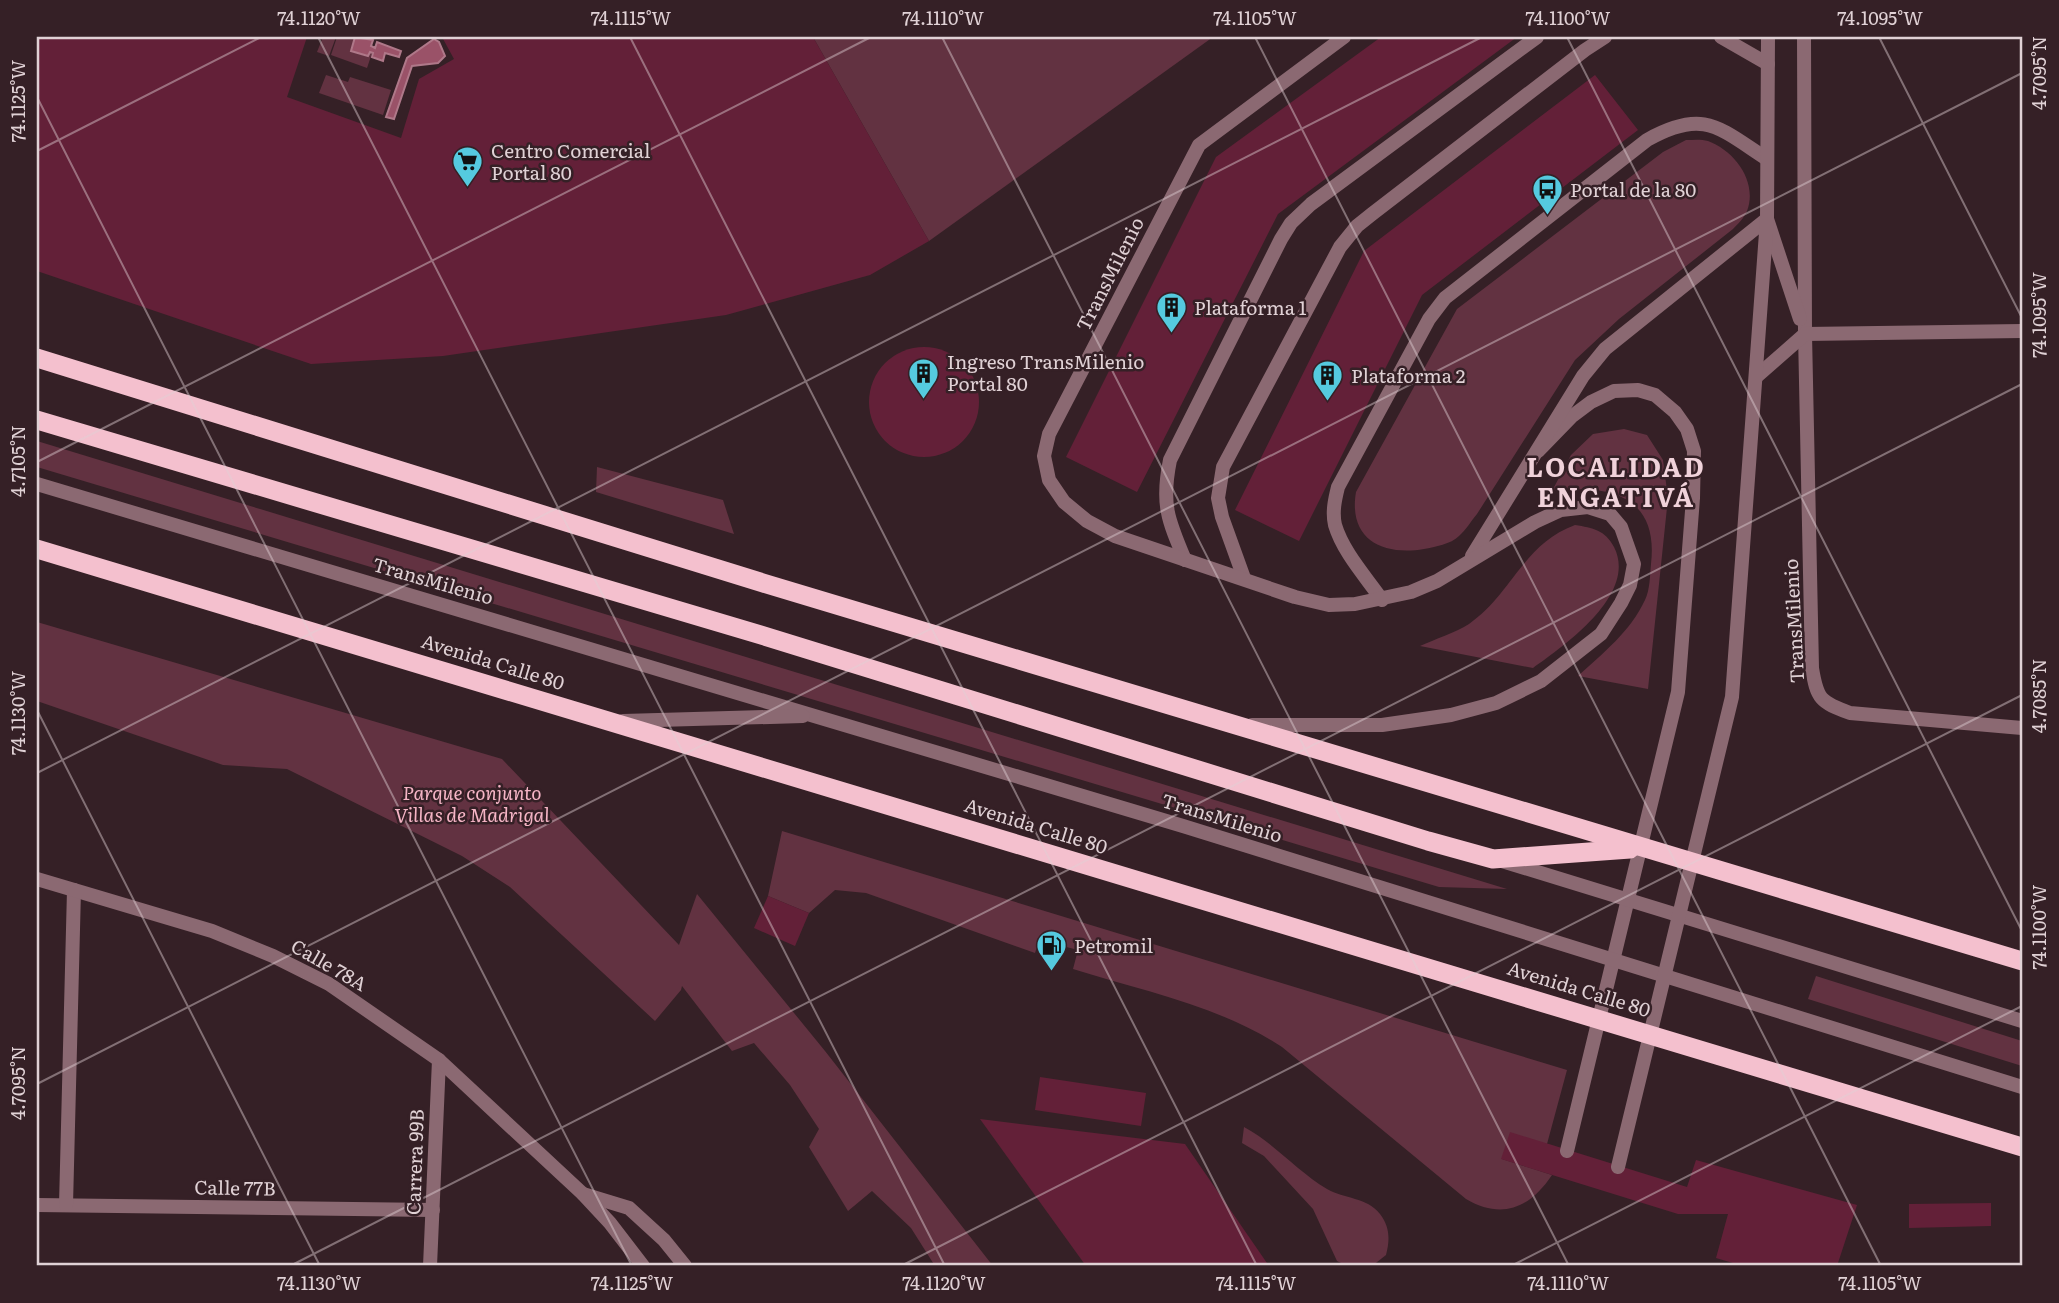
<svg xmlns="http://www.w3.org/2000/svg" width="2059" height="1303" font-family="Literata,serif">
<rect width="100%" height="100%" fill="#352026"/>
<!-- green -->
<g fill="#623241">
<path d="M323 37H336L329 56 317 52Z"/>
<path d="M337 37H355L351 51 368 57 370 53H372L367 68 331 55Z"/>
<path d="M813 37H1213L929 241Z"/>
<path d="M326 75 348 82 350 77 391 90 383 115 319 93Z"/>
<path d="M1686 140C1693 140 1701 139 1708 141 1735 151 1758 182 1747 211 1744 218 1738 224 1733 229L1619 319 1575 360 1477 514C1471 521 1466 530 1459 536 1451 544 1435 547 1424 549 1382 556 1348 539 1356 492L1457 309 1663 152Z"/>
<path d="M1624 429 1647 435 1663 460 1668 498 1648 689 1578 676C1603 653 1630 632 1645 600 1650 590 1650 575 1651 564 1659 495 1608 484 1552 491L1571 455 1593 434Z"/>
<path d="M37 441 1507 889 1439 887 37 467Z"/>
<path d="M597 467 723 500 734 534 596 492Z"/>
<path d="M1575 525C1593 528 1605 530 1614 547 1638 594 1565 645 1533 668L1420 646C1435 639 1455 633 1469 624 1512 594 1523 544 1575 525Z"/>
<path d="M37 622 502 759 679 945 697 894 825 1051 993 1266H935L911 1228 872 1191 848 1211 809 1147 819 1129 790 1085 754 1043 732 1051 682 986 681 990 655 1021 510 887 462 856 287 769 223 765 37 701Z"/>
<path d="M782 831 1567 1070 1547 1144 1502 1159 1552 1175C1530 1208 1502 1220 1466 1199L1282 1047C1220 1006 1143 991 1073 969L1078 950 1039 940 1035 953 866 893 835 890 809 913 768 896Z"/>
<path d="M1816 976 2022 1041V1066L1808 999Z"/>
<path d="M1244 1127C1274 1143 1297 1171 1327 1189 1344 1199 1367 1197 1380 1214 1390 1227 1390 1240 1386 1255L1372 1266H1347L1337 1261 1313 1209 1264 1156 1242 1143Z"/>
</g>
<!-- water -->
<g fill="#9a5268" stroke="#af7889" stroke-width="2">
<path d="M355 37 373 40 371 46 375 48 377 42 401 51 399 57 385 53 383 61 372 57 373 53 370 52 368 56 351 51Z"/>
<path d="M434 39 439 42 445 56 438 63 412 66 394 119 386 117 407 58Z"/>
</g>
<!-- building -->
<g fill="#632038">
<path d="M37 37H307L287 97 401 138 419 79 454 59 442 37H813L929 241 870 275 726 315 443 356 311 364 37 271Z"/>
<path d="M1381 37H1517L1278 214 1137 492 1066 457 1216 157Z"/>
<path d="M1595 75 1638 130 1422 295 1299 541 1235 510 1364 251Z"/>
<circle cx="924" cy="402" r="55"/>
<path d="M768 896 809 913 795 946 754 928Z"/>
<path d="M1040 1077 1146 1093 1141 1126 1035 1110Z"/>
<path d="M980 1119 1185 1144 1269 1266H1086Z"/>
<path d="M1510 1132 1687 1187 1696 1160 1857 1205 1837 1266H1743L1716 1258 1728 1214H1678L1501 1159Z"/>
<path d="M1991 1203V1226L1909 1228V1204Z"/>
</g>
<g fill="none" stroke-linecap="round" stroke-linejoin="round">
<!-- service -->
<g stroke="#8b6972" stroke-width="14">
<path d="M1721 37 1768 64"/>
<path d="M1804 37 1805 334 1812 668C1817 699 1820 702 1850 713L2022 728"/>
<path d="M1756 377 1805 334 2022 331"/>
<path d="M1538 451 1571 417 1591 402 1614 391 1638 390 1655 395 1675 412 1687 429 1694 451 1693 498 1678 692 1567 1151"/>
<path d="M37 484 1183 826 2022 1087"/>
<path d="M1472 556 1583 376 1605 349 1767 219 1800 319"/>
<path d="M1185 560C1168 520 1161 504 1170 460L1281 239 1291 223 1311 204 1537 37"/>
<path d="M1244 578 1222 517 1218 498 1223 467 1340 247 1357 226 1372 214 1585 50 1605 37"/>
<path d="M1382 600C1366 577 1343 552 1335 525 1332 512 1335 499 1338 487L1429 319 1445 298 1647 140C1704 108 1719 128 1767 159"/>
<path d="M623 721 803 716"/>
<path d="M1252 725H1382L1451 715 1496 703 1541 681 1601 634 1621 603 1630 585 1634 564 1621 527 1610 514 1588 507 1561 510 1535 522 1437 581 1411 592 1355 604 1329 605 1295 597 1115 536 1087 521 1064 502 1049 480 1044 456 1049 434 1199 145 1344 37"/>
<path d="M1502 861 2022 1021"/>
<path d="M1618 1167 1732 697 1767 219 1768 37"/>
<path d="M583 1194 629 1208 664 1240 685 1266"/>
<path d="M37 1205 433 1210"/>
<path d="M66 1205 74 890"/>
<path d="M430 1266 439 1060"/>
</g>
<!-- tertiary -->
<path stroke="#8b6972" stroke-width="14" d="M37 879 212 931 273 956 329 984 439 1060 583 1194 610 1223 643 1266"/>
<!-- trunk -->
<g stroke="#f4c0ce" stroke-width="19">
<path d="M37 358 763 583 2022 961"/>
<path d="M37 420 761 635 1428 841 1493 859 1630 849"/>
<path d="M37 549 2022 1147"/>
</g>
</g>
<!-- ticks -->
<path fill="none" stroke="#e0d1d5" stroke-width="2" stroke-opacity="0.45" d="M318 37 945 1266M630 37 1257 1266M942 37 1569 1266M1255 37 1881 1266M1567 37 2022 931M1879 37 2022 318M37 97 632 1266M37 151 261 37M37 462 871 37M37 710 320 1266M37 773 1482 37M37 1084 2022 73M290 1266 2022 384M901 1266 2022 695M1511 1266 2022 1006"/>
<!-- icons -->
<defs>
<symbol id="supermarket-pin" viewBox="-11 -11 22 30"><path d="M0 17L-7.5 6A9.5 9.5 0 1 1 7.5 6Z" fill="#55cadf" stroke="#352026"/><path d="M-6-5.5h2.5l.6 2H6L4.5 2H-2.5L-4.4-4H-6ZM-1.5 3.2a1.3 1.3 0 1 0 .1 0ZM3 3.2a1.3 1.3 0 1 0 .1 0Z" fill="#111"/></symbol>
<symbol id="bus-pin" viewBox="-11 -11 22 30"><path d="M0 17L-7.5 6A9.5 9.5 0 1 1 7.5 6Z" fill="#55cadf" stroke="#352026"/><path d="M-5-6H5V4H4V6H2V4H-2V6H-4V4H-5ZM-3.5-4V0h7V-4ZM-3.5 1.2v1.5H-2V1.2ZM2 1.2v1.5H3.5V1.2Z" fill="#111"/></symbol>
<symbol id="building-pin" viewBox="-11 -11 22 30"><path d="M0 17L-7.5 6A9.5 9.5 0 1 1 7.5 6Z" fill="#55cadf" stroke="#352026"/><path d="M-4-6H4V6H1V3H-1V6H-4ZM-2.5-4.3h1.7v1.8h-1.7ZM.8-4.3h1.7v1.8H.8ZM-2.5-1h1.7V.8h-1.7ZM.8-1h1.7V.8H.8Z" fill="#111"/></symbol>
<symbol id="fuel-pin" viewBox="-11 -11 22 30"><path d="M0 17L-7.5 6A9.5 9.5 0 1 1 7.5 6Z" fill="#55cadf" stroke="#352026"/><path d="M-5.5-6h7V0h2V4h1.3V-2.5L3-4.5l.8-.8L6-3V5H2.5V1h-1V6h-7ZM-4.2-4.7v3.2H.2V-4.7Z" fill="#111"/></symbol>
</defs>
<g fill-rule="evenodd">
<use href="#supermarket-pin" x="450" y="144" width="35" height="47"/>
<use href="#bus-pin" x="1530" y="172" width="35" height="47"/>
<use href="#building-pin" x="1154" y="290" width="35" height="47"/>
<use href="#building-pin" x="906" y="356" width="35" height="47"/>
<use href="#building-pin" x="1310" y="358" width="35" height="47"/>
<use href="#fuel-pin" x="1034" y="928" width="35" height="47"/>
</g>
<g text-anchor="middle" stroke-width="5" stroke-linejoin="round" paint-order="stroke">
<!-- poi labels -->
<g font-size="19" fill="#e0d1d5" stroke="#352026" text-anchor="start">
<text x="491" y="158">Centro Comercial<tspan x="491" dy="22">Portal 80</tspan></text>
<text x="1570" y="197">Portal de la 80</text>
<text x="1194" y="315">Plataforma 1</text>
<text x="947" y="369">Ingreso TransMilenio<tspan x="947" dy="22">Portal 80</tspan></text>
<text x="1351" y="383">Plataforma 2</text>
<text x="1074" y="953">Petromil</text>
</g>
<!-- street labels -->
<g font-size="19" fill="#e0d1d5" stroke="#352026">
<text transform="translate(1110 274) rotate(-63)" y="7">TransMilenio</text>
<text transform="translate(433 581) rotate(16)" y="7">TransMilenio</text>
<text transform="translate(1794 621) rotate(-93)" y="7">TransMilenio</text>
<text transform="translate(493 662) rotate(17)" y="7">Avenida Calle 80</text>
<text transform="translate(1222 818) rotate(17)" y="7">TransMilenio</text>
<text transform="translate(1036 826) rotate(17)" y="7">Avenida Calle 80</text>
<text transform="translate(329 965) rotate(30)" y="7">Calle 78A</text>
<text transform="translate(1579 989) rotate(17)" y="7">Avenida Calle 80</text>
<text transform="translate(415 1162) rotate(-88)" y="7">Carrera 99B</text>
<text transform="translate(235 1188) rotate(1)" y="7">Calle 77B</text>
</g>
<!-- park labels -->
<g font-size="19" font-style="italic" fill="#f6b5c6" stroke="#352026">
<text x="472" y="800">Parque conjunto<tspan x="472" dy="22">Villas de Madrigal</tspan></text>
</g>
<!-- district labels -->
<g font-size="26" font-weight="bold" letter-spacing="2" fill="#f0d2da" stroke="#352026">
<text x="1616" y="477">LOCALIDAD<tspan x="1616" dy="30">ENGATIVÁ</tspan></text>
</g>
</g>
<!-- border -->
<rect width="2059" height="1303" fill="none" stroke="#352026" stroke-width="77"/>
<rect x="38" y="38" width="1983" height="1226" fill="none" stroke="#e0d1d5" stroke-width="2.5"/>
<g font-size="18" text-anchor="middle" fill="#e0d1d5">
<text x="319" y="25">74.1120°W</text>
<text x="631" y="25">74.1115°W</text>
<text x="943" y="25">74.1110°W</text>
<text x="1255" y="25">74.1105°W</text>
<text x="1568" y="25">74.1100°W</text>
<text x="1880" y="25">74.1095°W</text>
<text transform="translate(2040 73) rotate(-90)" y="6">4.7095°N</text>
<text transform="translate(19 101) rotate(-90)" y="6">74.1125°W</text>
<text transform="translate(2040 315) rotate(-90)" y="6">74.1095°W</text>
<text transform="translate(19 461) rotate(-90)" y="6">4.7105°N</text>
<text transform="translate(2040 696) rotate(-90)" y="6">4.7085°N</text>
<text transform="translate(19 713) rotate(-90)" y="6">74.1130°W</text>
<text transform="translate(2040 927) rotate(-90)" y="6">74.1100°W</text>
<text transform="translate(19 1083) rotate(-90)" y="6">4.7095°N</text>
<text x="319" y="1290">74.1130°W</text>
<text x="632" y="1290">74.1125°W</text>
<text x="944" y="1290">74.1120°W</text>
<text x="1256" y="1290">74.1115°W</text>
<text x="1568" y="1290">74.1110°W</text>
<text x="1880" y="1290">74.1105°W</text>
</g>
</svg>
